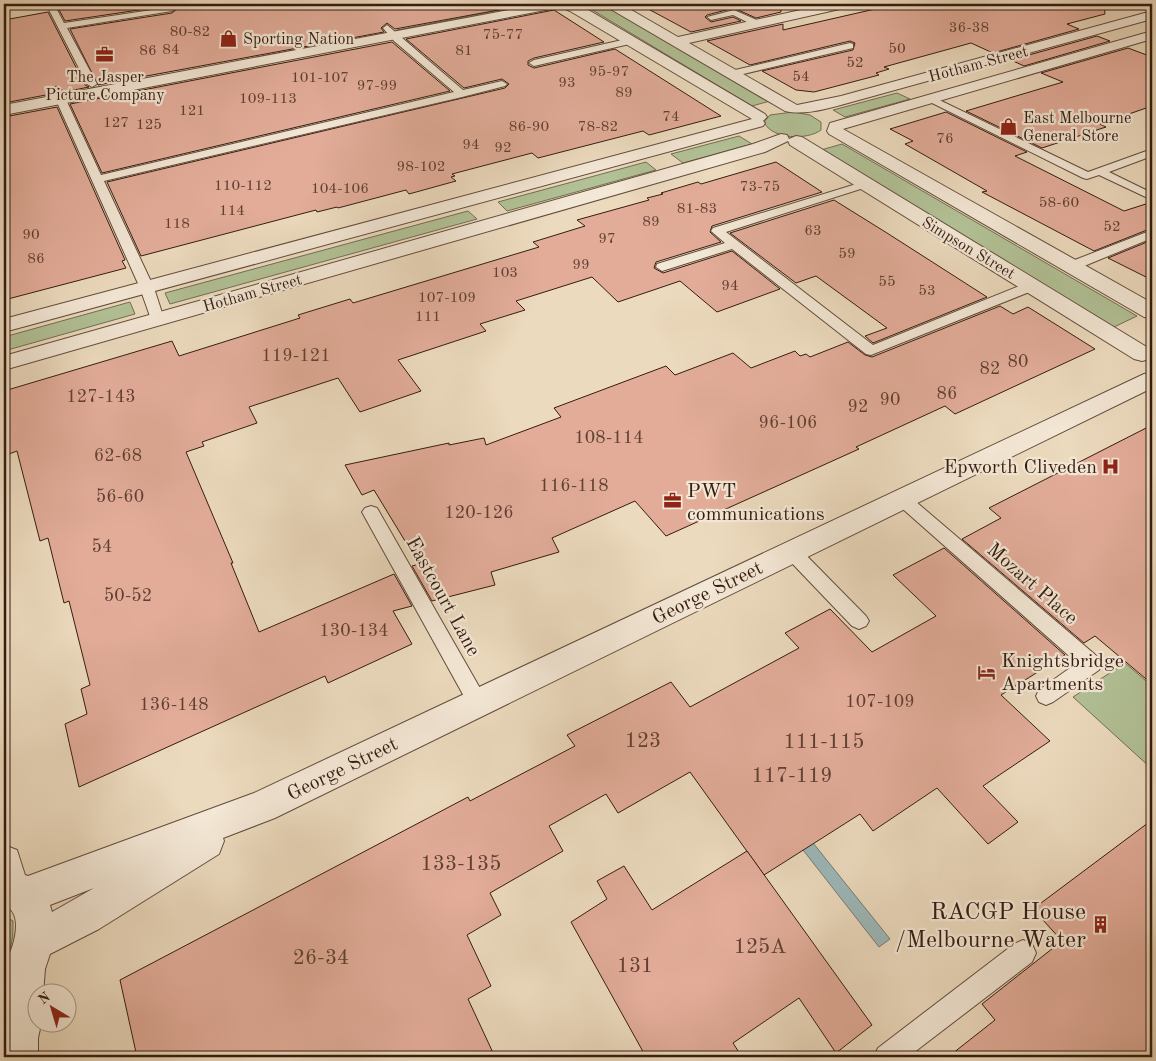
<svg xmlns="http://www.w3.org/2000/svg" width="1156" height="1061" font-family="'Old Standard TT',serif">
<rect width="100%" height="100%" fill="#ecdabe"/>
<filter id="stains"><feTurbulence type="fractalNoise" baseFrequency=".004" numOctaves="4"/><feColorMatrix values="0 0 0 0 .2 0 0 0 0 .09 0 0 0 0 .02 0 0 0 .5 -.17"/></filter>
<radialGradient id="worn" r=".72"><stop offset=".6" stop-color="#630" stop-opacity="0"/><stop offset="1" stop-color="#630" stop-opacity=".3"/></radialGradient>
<!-- green -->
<g fill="#b2c196" stroke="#746e53">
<path d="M531 4 534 6 400 32 397 30Z"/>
<path d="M605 5 770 101 752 106 589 8Z"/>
<path d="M897 93 910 99 845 117 833 110Z"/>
<path d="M793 112 810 115 821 122V130C808 140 772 140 764 122L770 115Z"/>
<path d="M739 136 752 144 683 163 671 154Z"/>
<path d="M842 144 1137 316 1114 327 821 150Z"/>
<path d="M646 162 656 170 507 211 498 202Z"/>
<path d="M468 211 477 219 170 304 165 293Z"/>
<path d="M130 302 135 314 4 351V337Z"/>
<path d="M1125 663 1152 686V769L1073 697Z"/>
<path d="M4 916 13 921C13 936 13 947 4 959Z"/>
</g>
<!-- water -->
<path fill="#9cb8ba" stroke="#737a76" d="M785 808 890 939 879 947 778 818Z"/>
<!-- building -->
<g fill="#e2ac99" stroke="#351c10">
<path d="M56 4H531L395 29 387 23 381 28 384 32 98 85 70 29 172 13 178 8 172 5 65 21Z"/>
<path d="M639 4H781V12L756 18 734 8 707 15 705 17 711 22 733 17 741 21 691 32Z"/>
<path d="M897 4H1104L1105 14 1067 24 1079 29 993 53 971 43 884 67 889 69 876 73 879 75 814 92 796 90 762 71 853 50 855 43 850 41 750 65 707 41 783 24V30Z"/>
<path d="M554 10 604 42 534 58 528 61V65L534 68 615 49 721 116 649 135 643 131 538 158 532 153 452 174 455 176 451 177 456 181 409 194 406 190 338 208 337 207 317 212 316 210 141 256 107 182 505 88 509 84 502 79 464 88 406 39Z"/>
<path d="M48 12 85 85 89 87 64 92 56 86 51 90V94L4 103V20Z"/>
<path d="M1097 36 1110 41 1024 66 1011 60Z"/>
<path d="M392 42 450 91 102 173 70 104Z"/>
<path d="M1128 48 1152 57V106L1100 124 1106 127 1042 148 966 111 1063 82 1041 73Z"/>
<path d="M57 107 125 260 122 261 126 268 4 300V117Z"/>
<path d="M946 112 1027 152 1015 156 1124 211 1152 202V228L1094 251 982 192 987 191 905 144 913 141 890 129Z"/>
<path d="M776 162 822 192 712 226 710 232 721 242 656 262 654 268 663 273 732 251 780 289 717 312 680 281 618 302 592 277 516 301 525 310 480 324 486 331 398 360 421 391 360 412 338 378 249 407 257 423 202 442 204 446 186 452 233 563H231L259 632 394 574 412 606 393 611 412 644 328 683 325 676 79 787 65 724 87 714 81 689 90 685 69 601 64 603 48 538 40 541 17 451 9 454 4 428V391L172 341 179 356 300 318 298 315 350 299 353 303 539 247 533 242 585 226 577 220 649 200 647 198 663 194 661 193 698 182 701 184Z"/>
<path d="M834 200 887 233 987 297 873 343 865 336 887 328 816 276 796 283 730 233Z"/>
<path d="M1152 240V280L1108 258Z"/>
<path d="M1000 306 1013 314 1028 307 1095 349 955 414 945 406 856 447 859 449 666 536 635 501 552 538 559 552 491 572 495 585 432 601 412 566 419 564 374 490 362 495 345 465 449 443V445L484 438 486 445 561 417 554 408 666 366 675 375 733 353 751 368 795 351 800 356 806 354 810 357 848 342 865 355 872 357Z"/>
<path d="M1152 425V684L1095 636 1084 643 962 539 1001 518 989 508Z"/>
<path d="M944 548 1065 655 1001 695 1050 741 983 786 1018 822 988 844 937 788 873 831 860 814 764 875 690 772 618 813 606 794 549 826 563 851 490 893 501 915 467 935 491 986 468 999 495 1057H137L120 980 468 797 470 801 575 746 567 735 671 682 690 707 799 648 785 633 830 609 872 652 936 616 893 575Z"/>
<path d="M1152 820V1057H948L995 1020 982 1004 1062 941 1033 909Z"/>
<path d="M747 851 872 1025 836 1053 799 998 733 1043 742 1057H646L571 922 607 899 597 881 624 866 652 910Z"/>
</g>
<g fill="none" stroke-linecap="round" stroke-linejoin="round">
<defs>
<g id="service">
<path d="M46 4H54L64 23 172 7 176 9 172 11 67 28 97 84 92 87 87 84Z"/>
<path d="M734 10 759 21 760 23 753 25 733 15 711 20 707 17Z"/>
<path d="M387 25 463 90 502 81 507 84 505 86 462 97 104 181 154 288 164 319 162 322H152L140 288 52 91 54 89 57 88 62 91 101 175 454 92 394 41 383 28Z"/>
<path d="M631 38 635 41 634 43 534 66 529 63 534 60Z"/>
<path d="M850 43 853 44V48L735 76 730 73 735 70Z"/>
<path d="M931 96 1088 172 1152 149V156L1109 172 1152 193V200L1099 175 1087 179 1083 178 928 101 926 99Z"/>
<path d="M866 181 870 182 872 184 870 186 726 232 873 345 1027 283 1032 282 1039 286 1037 289 871 355 866 354 732 249 662 271 656 267 657 264 725 243 711 231 713 228Z"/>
<path d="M1152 230V238L1077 269H1067L1066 266 1067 263Z"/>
<path d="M902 493 908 495 1099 658 1102 664 1099 670 1053 702 1046 705 1039 702 1036 696 1039 690 1077 663 896 503 894 499 896 495Z"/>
<path d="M371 506 377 508 485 697 488 703 485 709 478 712 471 709 362 512 365 508Z"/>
<path d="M792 545 798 547 866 616 869 621 866 626 859 629 852 626 786 557 783 552 786 547Z"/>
<path d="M1023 940 1032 944 1036 953 1032 962 908 1057H874L878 1048 1014 944Z"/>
</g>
<g id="minor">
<path d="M540 4 580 5 765 114 767 117 763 121 765 123 763 126 4 332V319L752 119 570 11 561 7 4 115V105Z"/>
<path d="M606 4H621L678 37 828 4H850L849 7 844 8 689 43 797 105 841 96 1152 11V19L848 103C829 108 804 116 785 111L607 7Z"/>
<path d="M1152 31V39L843 129 1152 303V318L1144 317 829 134 827 131 830 123Z"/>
<path d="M781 134 787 135 789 139 796 136 802 137 1150 349 1152 356 1150 359 1142 361 1134 359 790 145 788 141 765 152 4 370V356L753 144Z"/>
<path d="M1152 372V388L275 818 223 838 224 841 219 854 99 929 50 954 45 969 43 994H38V1024H41L38 1038V1057H4V963C14 951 25 911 4 906V845L17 850 25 875 28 876 254 793 1144 374ZM94 888 52 912 50 905Z"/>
</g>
</defs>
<!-- service casing -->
<use href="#service" stroke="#634c3c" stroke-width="2"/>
<!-- minor casing -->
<use href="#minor" stroke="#634c3c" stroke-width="2"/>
<!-- service -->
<use href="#service" fill="#f3e7d5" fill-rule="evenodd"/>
<!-- minor -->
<use href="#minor" fill="#f3e7d5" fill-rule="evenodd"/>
</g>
<!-- icons -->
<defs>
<symbol id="shop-bare" viewBox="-9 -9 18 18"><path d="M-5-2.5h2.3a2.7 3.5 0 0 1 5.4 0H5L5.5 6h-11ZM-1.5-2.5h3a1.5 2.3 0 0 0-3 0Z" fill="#8f2418" stroke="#f3e7d5" stroke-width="2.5" paint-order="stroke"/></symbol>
<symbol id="office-bare" viewBox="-9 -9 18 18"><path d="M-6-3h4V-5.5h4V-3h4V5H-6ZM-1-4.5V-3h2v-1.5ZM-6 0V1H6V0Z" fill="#8f2418" stroke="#f3e7d5" stroke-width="2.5" paint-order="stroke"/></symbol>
<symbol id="hospital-bare" viewBox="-9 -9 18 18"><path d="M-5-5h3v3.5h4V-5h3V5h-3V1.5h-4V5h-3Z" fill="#8f2418" stroke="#f3e7d5" stroke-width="2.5" paint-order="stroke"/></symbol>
<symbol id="hotel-bare" viewBox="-9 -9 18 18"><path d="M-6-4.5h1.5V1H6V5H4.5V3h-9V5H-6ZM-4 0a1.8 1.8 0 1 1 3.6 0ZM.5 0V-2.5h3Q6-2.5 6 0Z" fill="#8f2418" stroke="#f3e7d5" stroke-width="2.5" paint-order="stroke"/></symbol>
<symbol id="building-bare" viewBox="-9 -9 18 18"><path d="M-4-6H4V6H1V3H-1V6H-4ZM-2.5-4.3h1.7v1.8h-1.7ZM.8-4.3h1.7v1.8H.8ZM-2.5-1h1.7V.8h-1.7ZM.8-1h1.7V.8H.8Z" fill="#8f2418" stroke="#f3e7d5" stroke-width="2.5" paint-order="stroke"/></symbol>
</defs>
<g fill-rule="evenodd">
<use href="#shop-bare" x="216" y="26" width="25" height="25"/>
<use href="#office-bare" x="92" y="42" width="25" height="25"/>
<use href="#shop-bare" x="996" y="114" width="25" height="25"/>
<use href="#hospital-bare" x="1098" y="454" width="25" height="25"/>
<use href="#office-bare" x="660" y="488" width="25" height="25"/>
<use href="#hotel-bare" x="974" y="660" width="25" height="25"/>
<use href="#building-bare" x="1088" y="912" width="25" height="25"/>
</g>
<g text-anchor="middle" stroke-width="4.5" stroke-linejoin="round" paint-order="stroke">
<!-- far-number labels -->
<g font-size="15" fill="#604032">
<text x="969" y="32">36-38</text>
<text x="190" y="36">80-82</text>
<text x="503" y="39">75-77</text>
<text x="897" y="53">50</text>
<text x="171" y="54">84</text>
<text x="148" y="55">86</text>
<text x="464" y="55">81</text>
<text x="855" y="67">52</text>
<text x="609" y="76">95-97</text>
<text x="801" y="81">54</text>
<text x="320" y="82">101-107</text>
<text x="567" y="87">93</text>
<text x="377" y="90">97-99</text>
<text x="624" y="97">89</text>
<text x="268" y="103">109-113</text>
<text x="192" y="115">121</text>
<text x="671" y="121">74</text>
<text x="116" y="127">127</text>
<text x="149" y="129">125</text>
<text x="529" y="131">86-90</text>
<text x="598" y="131">78-82</text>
<text x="945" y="143">76</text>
<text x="471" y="149">94</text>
<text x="503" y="152">92</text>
<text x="421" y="171">98-102</text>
<text x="243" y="190">110-112</text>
<text x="760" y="191">73-75</text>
<text x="340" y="193">104-106</text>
<text x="1059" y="207">58-60</text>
<text x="697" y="213">81-83</text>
<text x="232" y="215">114</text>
<text x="651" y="226">89</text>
<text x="177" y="228">118</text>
<text x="1112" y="231">52</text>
<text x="813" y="235">63</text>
<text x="31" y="239">90</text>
<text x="607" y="243">97</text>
<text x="847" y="258">59</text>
<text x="36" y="263">86</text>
<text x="581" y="269">99</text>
<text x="505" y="277">103</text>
<text x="887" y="286">55</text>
<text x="730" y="290">94</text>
<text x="927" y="295">53</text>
<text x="447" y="302">107-109</text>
<text x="428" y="321">111</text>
</g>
<!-- far-poi labels -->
<g font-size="16" fill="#351c10" stroke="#f3e7d5" text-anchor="start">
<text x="243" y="44">Sporting Nation</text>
<text x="105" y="82" text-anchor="middle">The Jasper<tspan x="105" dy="18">Picture Company</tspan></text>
<text x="1023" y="123">East Melbourne<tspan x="1023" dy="18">General Store</tspan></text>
</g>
<!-- far-street labels -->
<g font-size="16" fill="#351c10" stroke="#f3e7d5">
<text transform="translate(978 63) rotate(-15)" y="6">Hotham Street</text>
<text transform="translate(969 247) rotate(31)" y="6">Simpson Street</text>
<text transform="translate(252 292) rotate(-16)" y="6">Hotham Street</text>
</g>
<!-- number labels -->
<g font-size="18" fill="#604032">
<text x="296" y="361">119-121</text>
<text x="1018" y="367">80</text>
<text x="990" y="374">82</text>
<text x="947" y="399">86</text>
<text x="101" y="402">127-143</text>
<text x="890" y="405">90</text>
<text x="858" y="412">92</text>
<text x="788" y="428">96-106</text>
<text x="609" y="443">108-114</text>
<text x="118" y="461">62-68</text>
<text x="574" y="491">116-118</text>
<text x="120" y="502">56-60</text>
<text x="479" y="518">120-126</text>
<text x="102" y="552">54</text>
<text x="128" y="601">50-52</text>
<text x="354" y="636">130-134</text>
<text x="880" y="707">107-109</text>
<text x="174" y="710">136-148</text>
</g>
<!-- poi labels -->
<g font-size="20" fill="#351c10" stroke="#f3e7d5" text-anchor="start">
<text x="1097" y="473" text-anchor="end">Epworth Cliveden</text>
<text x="687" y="497">PWT<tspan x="687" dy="23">communications</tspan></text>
<text x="1001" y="667">Knightsbridge<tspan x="1001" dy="23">Apartments</tspan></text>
</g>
<!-- street labels -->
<g font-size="20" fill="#351c10" stroke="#f3e7d5">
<text transform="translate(1033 583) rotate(41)" y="7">Mozart Place</text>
<text transform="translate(707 592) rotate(-26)" y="7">George Street</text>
<text transform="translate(444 596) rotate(61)" y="7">Eastcourt Lane</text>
<text transform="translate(342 768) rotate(-26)" y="7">George Street</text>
</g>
<!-- near-number labels -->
<g font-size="21" fill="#604032">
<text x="643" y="747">123</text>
<text x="824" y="748">111-115</text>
<text x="792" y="782">117-119</text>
<text x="461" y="870">133-135</text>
<text x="760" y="953">125A</text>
<text x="321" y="964">26-34</text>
<text x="635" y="972">131</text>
</g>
<!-- near-poi labels -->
<g font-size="24" fill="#351c10" stroke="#f3e7d5" text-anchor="end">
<text x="1086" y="919">RACGP House<tspan x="1086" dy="28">/Melbourne Water</tspan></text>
</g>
</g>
<!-- margin -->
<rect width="1156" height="1061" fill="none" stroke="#ecdabe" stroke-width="20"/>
<rect x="5" y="5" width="1146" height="1051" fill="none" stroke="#351c10" stroke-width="2.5"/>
<rect x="10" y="10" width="1136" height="1041" fill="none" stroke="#351c10"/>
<!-- north arrow -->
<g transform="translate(52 1008) rotate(322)"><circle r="24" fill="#f3e7d5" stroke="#a79686"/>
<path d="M0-4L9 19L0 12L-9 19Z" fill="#8f2418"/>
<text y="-8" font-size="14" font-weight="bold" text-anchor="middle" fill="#351c10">N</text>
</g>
<rect width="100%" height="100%" filter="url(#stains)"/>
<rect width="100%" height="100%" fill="url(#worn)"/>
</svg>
